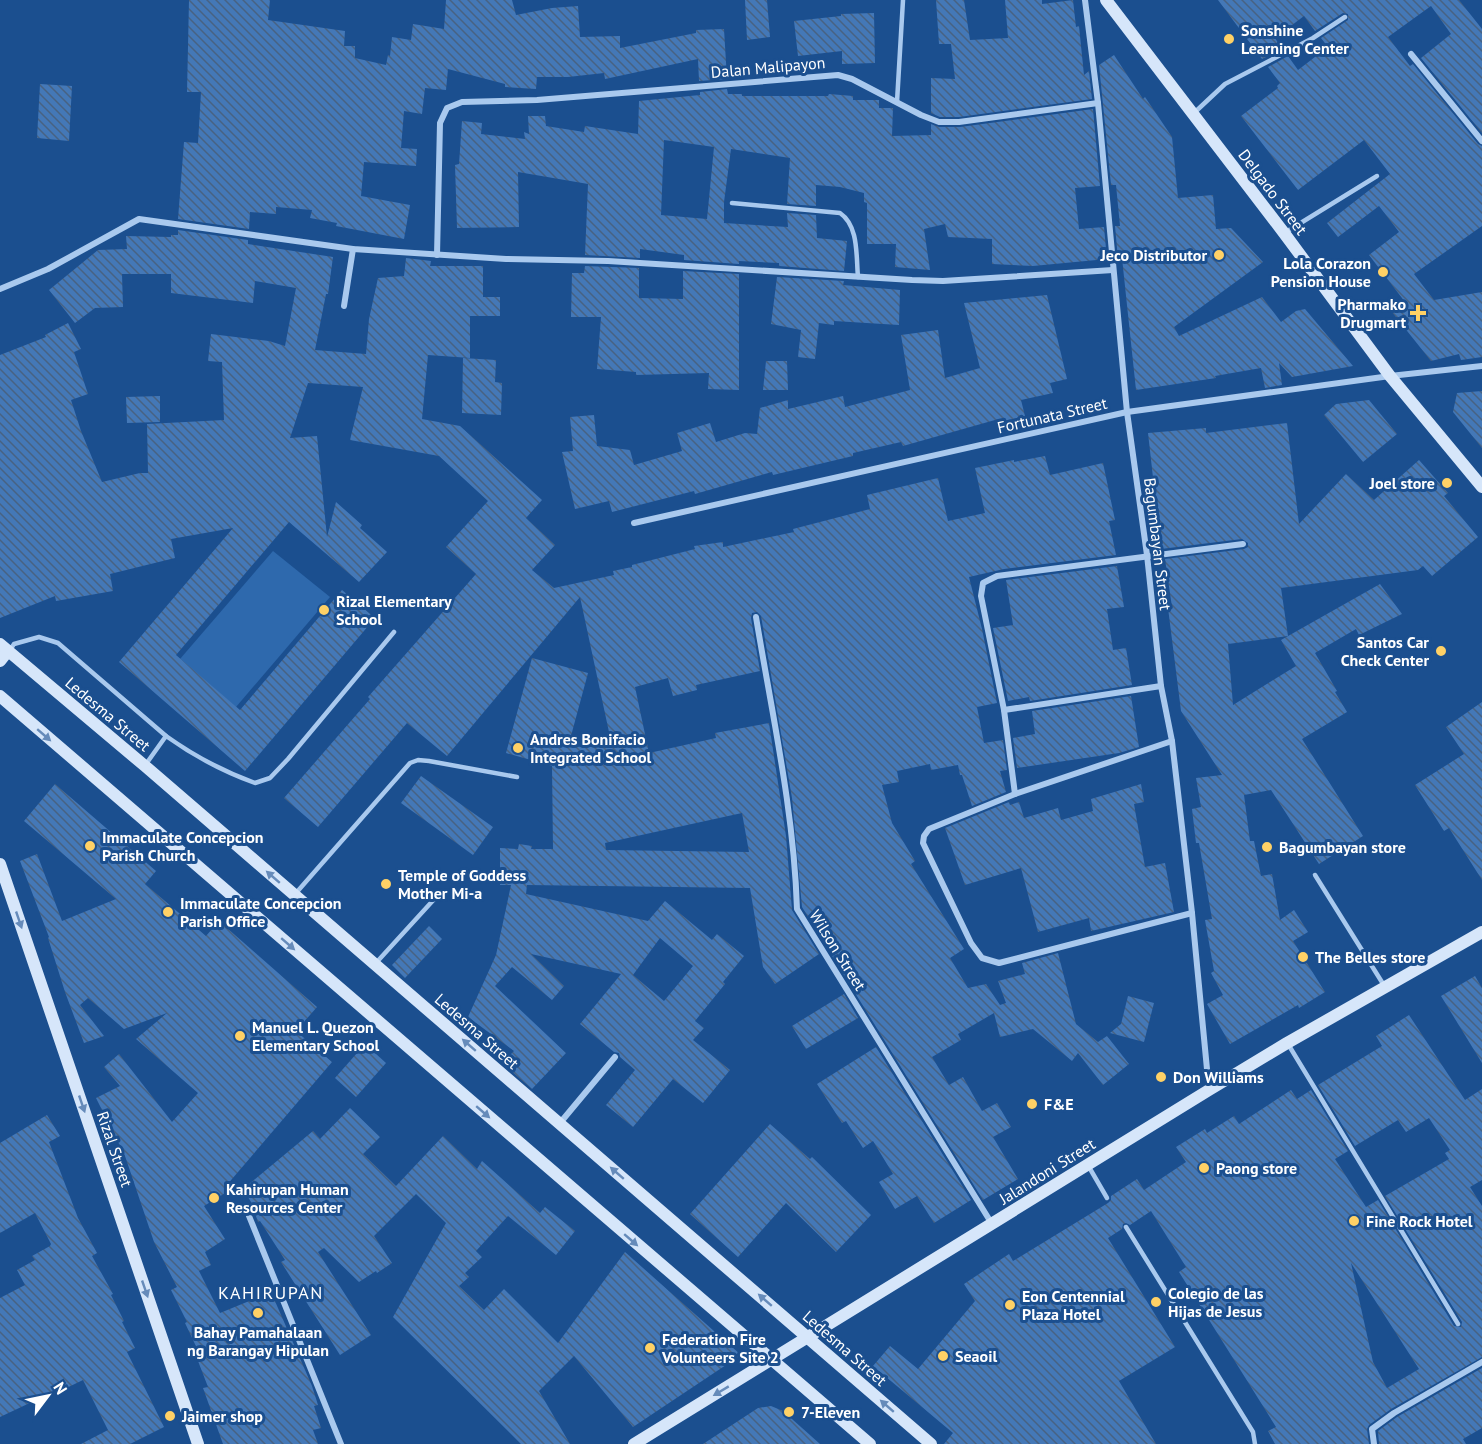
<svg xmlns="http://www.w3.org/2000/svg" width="1482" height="1444" font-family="'PT Sans',sans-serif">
<defs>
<pattern id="building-back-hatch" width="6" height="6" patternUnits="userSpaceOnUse" patternTransform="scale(1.5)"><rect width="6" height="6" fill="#4478b7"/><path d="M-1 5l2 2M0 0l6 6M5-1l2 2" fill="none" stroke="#486282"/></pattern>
</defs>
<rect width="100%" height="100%" fill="#1b4f8f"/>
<!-- green -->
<path fill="#2e69ad" d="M273 551 330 597 236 707 180 659Z"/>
<!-- building -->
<g fill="url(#building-back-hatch)" fill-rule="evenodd">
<path d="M189 0H270L268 20 345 31 344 46H355V58L386 65 388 55 390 56 392 37 411 40 413 24 444 29 446 0H512L516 15 552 8 578 6 580 37 620 36V48L696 33V30L724 29 727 79 699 81 698 59 605 79 604 73 568 77H537L536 89 505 87V84L448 69 446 90 425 88 422 114 404 111 401 148 417 149 416 166 364 162 361 196 410 205 404 239 336 226 337 223 310 218 312 210 276 207V214L250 212 249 229 178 219 184 142 198 143 201 92H187Z"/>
<path d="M745 0H767L770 37 747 40Z"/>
<path d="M936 0H964L970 40 1008 38 1005 0H1042V4L1073 0 1076 27 1079 26 1084 75 1089 71 1092 99 959 117H940L931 113V78L955 79 951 44H939Z"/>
<path d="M1218 0H1459L1482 29V133L1421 58 1451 34 1431 6 1388 37 1410 66 1413 64 1478 144 1482 146V226L1414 274 1434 300 1482 292V357L1461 360 1459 354 1431 361 1392 312 1405 302 1369 255 1399 232 1379 206 1338 237 1327 223 1390 174 1364 140 1298 190 1241 116 1278 88 1277 86 1280 83 1268 67 1288 56 1298 70 1328 47 1321 38 1348 20V14L1343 13 1315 31 1304 16 1275 38 1282 49 1262 59Z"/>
<path d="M874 13 875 63 842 64V51L798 56 794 21 841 16V14Z"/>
<path d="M1114 55 1143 99 1145 97 1172 137 1178 198 1213 195 1216 229 1231 228 1263 262 1174 327 1179 336 1262 297 1281 322 1296 311 1305 309 1353 366 1292 377 1279 363 1282 385 1265 388 1261 368 1215 376 1216 378 1136 390 1122 258 1118 259 1115 226H1120L1116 185H1111L1099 65Z"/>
<path d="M40 84 72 86 69 141 37 138Z"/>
<path d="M727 89 728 94H742V96H828L829 94 853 96V100H879V108H893L892 136 931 135V124L939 127H960L1093 109 1100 186 1075 188 1079 229 1104 227 1107 259 1033 266 992 264V239L948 237 945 224 924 229 930 270 895 267 896 244H867V203L864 202V193L840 187 816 185V206L787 204 790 158 731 149 724 202V223L788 227 787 213 816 215 817 238 847 241 844 271 779 266V263L739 261V264L684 260V255L640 249V258L585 255 588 184 518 172 519 227 457 228 455 165 459 164 462 121 482 123 481 134 525 139 524 132 529 134 528 116H545L546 126 584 132 585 126 638 134 639 101 700 95V92ZM664 140 714 147 707 219 661 215Z"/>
<path d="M178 230 248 240V244L333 257 328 294H326L315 350 366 354 369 319 378 278 404 276 406 258 431 261 430 266H483V297H500V316H470V358L428 355 422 419 460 426 542 500 526 518 555 545 532 570 554 588 614 575 613 571 632 567V565L695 549 694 546 723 542V547L794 532 793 529 870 509 867 495 938 478 948 521 985 513 975 468 1014 460V462L1045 456 1050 475 1103 463 1115 520 1109 521 1116 555 1004 569 969 577 982 629 997 703 977 707 984 743 1003 740 1007 770 1000 771 1006 792 972 806 962 775H960L958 765 931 770 930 764 897 771 899 782 882 785 892 823 915 861 911 864 964 949 950 958 968 988 986 984 1000 1005 1006 1003 998 981 1025 974 1022 963 1058 953 1076 1024 1098 1042 1107 1036 1129 1064 1103 1085 1078 1053 1072 1061 1033 1029 1000 1037 994 1013 958 1034 961 1040 932 1057 949 1085 963 1077 982 1111 997 1103 1011 1127 993 1137 1018 1179 983 1200 802 907 792 798 761 616 757 612 752 613 751 618 760 671 696 685 697 690 673 696 668 678 635 687 649 753 716 738 715 733 769 723 786 836 792 910 819 954 775 984 763 967 750 888 527 885 526 894 648 921 665 901 712 940 717 934 744 956 723 982 725 984 695 1021 704 1028 693 1040 730 1070 703 1103 673 1079 633 1127 606 1105 635 1070 620 1057 619 1053 614 1052 580 1024 621 974 531 954 564 986 552 1000 512 967 495 986 566 1053 532 1089 502 1063 514 1051 468 1017 496 955 511 885H500V848L518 849 519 844 532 846 531 849H553L552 766 506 753 532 658 588 673 568 747 612 746 580 597 447 756 407 723 318 827 284 798 370 699 368 697 476 574 446 547 488 501 439 456 350 440 363 387 308 383 290 438 317 436 327 537 336 502 362 525 360 528 387 552 359 582 289 522 176 655 240 710 342 590 375 618 245 771 119 662 233 528 171 539 175 558 110 574 113 591 56 601 55 596 0 618V355L46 337 45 335 68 323 81 349 74 352 88 394 71 400 81 431 102 482 140 473H148L147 424 224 420 222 362 208 361 211 334 269 341 285 346 296 288 255 281 253 303 171 293V274H122L123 307 95 308 75 323 49 290 98 250 127 249 126 236 171 237V235H178ZM742 813 749 852 606 850 605 843ZM660 938 693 966 664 1001 633 975Z"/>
<path d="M585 266 639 268V298L683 299V271L739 274V390L708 389 709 373 636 375V372L597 369 601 317H571L572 273H584Z"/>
<path d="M777 277 844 281 843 285 900 290 899 325 834 321V325L819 323 815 359 798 357 801 330 771 324Z"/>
<path d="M1047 295 1067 379 1050 383 1053 393 1021 400 1025 416 996 423 995 420 903 446 901 442 853 453V456L773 475 772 472 695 494 694 491 612 512 609 501 575 509 562 452 573 451 570 417 594 415 597 446 630 450 634 465 682 451 677 433 710 423 716 442 745 433 757 434 760 408 788 400V409L843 396 845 407 910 390 901 335 938 330 945 378 980 368 964 303Z"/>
<path d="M463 358 496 360 495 382 502 383 501 415 462 413Z"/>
<path d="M766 361H787L788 390H763Z"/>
<path d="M1482 391V448L1453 412 1457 393Z"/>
<path d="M160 396V422L127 423 126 397Z"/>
<path d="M1369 400 1397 434 1363 462 1324 415 1336 404Z"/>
<path d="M1287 423 1299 524 1346 474 1374 500 1419 460 1448 493 1444 496 1478 537 1432 576 1423 566 1418 570 1281 588 1288 636 1228 644 1233 705 1296 666 1281 640 1380 584 1402 614 1359 635 1356 629 1315 653 1337 691 1335 692 1347 712 1302 739 1363 836 1319 864 1271 790 1244 795 1250 841H1254L1261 876 1272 874 1280 920 1294 910 1308 932 1293 941 1325 992 1299 1008 1298 1005 1230 1044 1207 1004 1223 995 1211 973 1214 971 1205 920 1212 919 1199 843H1196L1192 809 1201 807 1196 778 1222 775 1181 711 1168 608 1172 607 1165 559 1244 549 1248 547V543L1242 539 1161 549 1148 433 1206 428V433Z"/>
<path d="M1117 566 1124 607 1107 609 1113 650 1126 648 1132 685 1030 701 1029 697 1008 701 993 628 1013 625 1006 580Z"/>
<path d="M1131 696 1139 747 1119 753 1017 768 1013 738 1035 734 1032 711Z"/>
<path d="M1482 702V880L1449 828 1444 831 1415 785 1464 754 1446 727Z"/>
<path d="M421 776 493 827 473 855 401 803Z"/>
<path d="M55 784 156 871 145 884 206 936 219 921 317 1007 296 1031 332 1062 226 1186 230 1190 204 1206 225 1239 205 1252 211 1265 199 1271 220 1313 271 1292 312 1386 318 1405 314 1406 321 1428 313 1430 318 1444H223L203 1388 208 1387 198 1361 202 1359 185 1323 187 1322 171 1290 177 1287 154 1242 125 1156 96 1098 120 1086 104 1067 119 1054 172 1122 198 1093 136 1039 167 1013 124 1029 88 998 80 1005 104 1036 84 1043 65 992 48 938 49 937 20 861 37 854 62 921 116 899 24 821Z"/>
<path d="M1141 784 1144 802 1134 804 1145 867 1165 863 1174 912 1091 931 1089 918 1038 932 1021 868 965 885 945 828 1009 802 1010 805 1019 802 1024 818 1058 808 1061 820 1093 811 1091 799Z"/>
<path d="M429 926 442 939 405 978 392 965Z"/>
<path d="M1475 976 1482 988V1063L1441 996Z"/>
<path d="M844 994 858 1018 806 1049 792 1026Z"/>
<path d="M1128 996 1154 1003 1144 1042 1110 1033 1121 1024Z"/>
<path d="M1409 1015 1465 1100 1482 1089V1180L1470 1187 1482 1206V1357L1391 1409 1369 1425 1367 1429 1369 1444H1275L1268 1431 1276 1427 1179 1272 1186 1267 1151 1211 1130 1225 1126 1223 1123 1224 1122 1229 1108 1238 1175 1347 1119 1381 1156 1444H944L953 1433 873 1366 890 1346 918 1369 975 1301 964 1284 1009 1254 1013 1261 1108 1203 1111 1200V1196L1137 1179 1144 1190 1186 1162 1176 1147 1205 1129 1207 1133 1234 1116 1239 1124 1291 1090 1297 1099 1311 1090 1348 1151 1335 1159 1366 1207 1378 1200 1454 1326 1461 1327 1462 1322 1385 1196 1449 1159 1445 1153 1450 1150 1429 1118 1406 1132 1398 1120 1355 1146 1318 1085 1382 1046 1376 1036ZM1351 1263 1419 1369 1387 1388 1373 1362Z"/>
<path d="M365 1044 386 1063 356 1097 335 1078Z"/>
<path d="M876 1047 971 1200 934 1223 917 1196 895 1209 879 1182 893 1174 873 1141 863 1148 846 1121 842 1123 817 1084Z"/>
<path d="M350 1108 380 1137 363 1154 396 1186 443 1136 477 1169 482 1161 540 1213 545 1207 575 1231 556 1255 508 1216 476 1251 482 1257 465 1273 469 1277 459 1286 484 1310 504 1289 558 1343 625 1252 741 1355 633 1427 574 1356 539 1391 570 1444H521L393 1317 446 1223 416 1194 374 1236 392 1263 377 1273 376 1271 359 1282 324 1248 318 1252 371 1335 340 1355 281 1262 285 1260 260 1221 258 1222 251 1202 243 1189 313 1131 320 1139Z"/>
<path d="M47 1115 60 1136 49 1142 78 1218 97 1253 92 1256 113 1294 111 1295 124 1321 122 1322 135 1348 127 1352 164 1427 130 1444H81L108 1430 83 1380 52 1395 51 1393 0 1417V1298L25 1285 17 1270 35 1260 32 1256 50 1246 51 1244 35 1213 0 1233V1143Z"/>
<path d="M770 1124 810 1159 812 1157 871 1215 836 1252 786 1203 738 1257 690 1214Z"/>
<path d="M1482 1368V1428L1463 1439 1466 1444H1379L1378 1431 1397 1417Z"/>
<path d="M771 1406 783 1411 820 1444H703L758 1408Z"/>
</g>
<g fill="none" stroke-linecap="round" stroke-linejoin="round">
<!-- lane -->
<g stroke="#a9c9ee" stroke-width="4.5">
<path d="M897 102 903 0"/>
<path d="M1194 113 1225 84 1313 38 1345 17"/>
<path d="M732 203 840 213C859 226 856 256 858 277"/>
<path d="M1286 232 1377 176"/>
<path d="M10 650 14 644 39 637 58 643 166 736"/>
<path d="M146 764 166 736C194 756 222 771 255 783L270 778 288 759 394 632"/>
<path d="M1315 875 1385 987"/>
<path d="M296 893 410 763 418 760 429 761 517 777"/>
<path d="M375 964 438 895"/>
<path d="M1288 1044 1458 1324"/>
<path d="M1089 1167 1107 1198"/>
<path d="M1126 1227 1253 1432 1255 1444"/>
</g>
<!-- street -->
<g stroke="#a9c9ee" stroke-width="6">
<path d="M1085 0 1098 103 1127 412 1147 555 1161 686 1172 741 1192 913 1209 1090"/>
<path d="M1411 54 1482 141"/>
<path d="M437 255 440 123 447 108 462 102 537 100 838 75 852 79 921 115 939 122H959L1098 103"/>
<path d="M0 289 48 269 139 219 353 249 506 259 608 261 912 280 943 281 1113 270"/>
<path d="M344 306 353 249"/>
<path d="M634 523 1127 412 1390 376 1482 366"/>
<path d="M756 617C772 714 794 811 797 909L992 1224"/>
<path d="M1004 710 1161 686"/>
<path d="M1172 741 1015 794 929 829 924 836 923 843 971 943 982 958 999 963 1192 913"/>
<path d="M1015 794 1004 710 981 596 983 583 997 576 1243 544"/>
<path d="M560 1123 615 1057"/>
<path d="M249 1216 341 1444"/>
<path d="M1374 1444 1372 1429 1394 1413 1482 1362"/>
</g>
<!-- secondary -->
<g stroke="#d6e6fa" stroke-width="12">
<path d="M1106 0 1284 233 1390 376 1482 487"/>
<path d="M0 644 145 766 931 1444"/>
<path d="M0 661 8 651"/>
<path d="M0 696 870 1444"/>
<path d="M0 864 198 1444"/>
<path d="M634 1444 1209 1090 1287 1043 1482 932"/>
</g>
</g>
<!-- one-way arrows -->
<defs><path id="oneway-solid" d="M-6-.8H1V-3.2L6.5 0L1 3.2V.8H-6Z" transform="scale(1.5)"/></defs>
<g fill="#668bba">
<use href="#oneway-solid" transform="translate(44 735) rotate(41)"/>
<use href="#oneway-solid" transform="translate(273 877) rotate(-139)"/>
<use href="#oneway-solid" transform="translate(19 920) rotate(71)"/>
<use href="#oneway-solid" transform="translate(288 944) rotate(41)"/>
<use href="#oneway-solid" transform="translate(469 1045) rotate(-139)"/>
<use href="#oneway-solid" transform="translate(82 1104) rotate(71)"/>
<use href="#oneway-solid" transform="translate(483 1112) rotate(41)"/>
<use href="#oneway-solid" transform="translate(617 1173) rotate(-139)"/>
<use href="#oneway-solid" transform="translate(631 1240) rotate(41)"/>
<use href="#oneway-solid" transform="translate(145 1289) rotate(71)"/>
<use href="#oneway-solid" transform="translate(765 1300) rotate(-139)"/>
<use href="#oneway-solid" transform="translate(721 1391) rotate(149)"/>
<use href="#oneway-solid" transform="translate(887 1406) rotate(-139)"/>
</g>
<!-- markers -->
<g fill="#ffd166" stroke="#1b4f8f" stroke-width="2">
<circle cx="1229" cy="39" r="6"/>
<circle cx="1219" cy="255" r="6"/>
<circle cx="1383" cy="272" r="6"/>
<path d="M1415 304h6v6h6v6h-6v6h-6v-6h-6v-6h6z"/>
<circle cx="1447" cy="483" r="6"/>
<circle cx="324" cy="610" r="6"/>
<circle cx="1441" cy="651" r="6"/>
<circle cx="518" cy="748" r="6"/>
<circle cx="90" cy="846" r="6"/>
<circle cx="1267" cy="847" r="6"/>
<circle cx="386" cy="884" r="6"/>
<circle cx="168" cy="912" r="6"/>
<circle cx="1303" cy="957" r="6"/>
<circle cx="240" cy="1036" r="6"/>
<circle cx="1161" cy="1077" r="6"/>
<circle cx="1032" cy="1104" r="6"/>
<circle cx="1204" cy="1168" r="6"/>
<circle cx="214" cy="1198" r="6"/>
<circle cx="1354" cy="1221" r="6"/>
<circle cx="1156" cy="1302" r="6"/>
<circle cx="1010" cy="1305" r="6"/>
<circle cx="258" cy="1313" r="6"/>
<circle cx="650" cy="1348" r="6"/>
<circle cx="943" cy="1356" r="6"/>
<circle cx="789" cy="1412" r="6"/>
<circle cx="170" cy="1416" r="6"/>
</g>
<g text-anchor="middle" stroke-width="6" stroke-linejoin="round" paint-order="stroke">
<!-- poi labels -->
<g font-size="16" font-weight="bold" fill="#fff" stroke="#1b4f8f" text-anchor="start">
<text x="1241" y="36">Sonshine<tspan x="1241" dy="18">Learning Center</tspan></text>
<text x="1207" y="261" text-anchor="end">Jeco Distributor</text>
<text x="1371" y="269" text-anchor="end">Lola Corazon<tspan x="1371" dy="18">Pension House</tspan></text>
<text x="1406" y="310" text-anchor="end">Pharmako<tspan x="1406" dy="18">Drugmart</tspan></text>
<text x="1435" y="489" text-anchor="end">Joel store</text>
<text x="336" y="607">Rizal Elementary<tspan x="336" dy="18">School</tspan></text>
<text x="1429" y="648" text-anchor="end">Santos Car<tspan x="1429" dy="18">Check Center</tspan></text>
<text x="530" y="745">Andres Bonifacio<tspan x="530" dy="18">Integrated School</tspan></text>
<text x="102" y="843">Immaculate Concepcion<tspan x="102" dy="18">Parish Church</tspan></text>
<text x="1279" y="853">Bagumbayan store</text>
<text x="398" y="881">Temple of Goddess<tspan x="398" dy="18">Mother Mi-a</tspan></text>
<text x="180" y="909">Immaculate Concepcion<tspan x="180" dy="18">Parish Office</tspan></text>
<text x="1315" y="963">The Belles store</text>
<text x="252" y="1033">Manuel L. Quezon<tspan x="252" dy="18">Elementary School</tspan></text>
<text x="1173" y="1083">Don Williams</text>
<text x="1044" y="1110">F&amp;E</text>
<text x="1216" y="1174">Paong store</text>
<text x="226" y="1195">Kahirupan Human<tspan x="226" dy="18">Resources Center</tspan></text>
<text x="1366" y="1227">Fine Rock Hotel</text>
<text x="1168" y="1299">Colegio de las<tspan x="1168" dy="18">Hijas de Jesus</tspan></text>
<text x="1022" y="1302">Eon Centennial<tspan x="1022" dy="18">Plaza Hotel</tspan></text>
<text x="258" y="1338" text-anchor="middle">Bahay Pamahalaan<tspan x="258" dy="18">ng Barangay Hipulan</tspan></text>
<text x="662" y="1345">Federation Fire<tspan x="662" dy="18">Volunteers Site 2</tspan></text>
<text x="955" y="1362">Seaoil</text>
<text x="801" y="1418">7-Eleven</text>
<text x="182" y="1422">Jaimer shop</text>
</g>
<!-- street labels -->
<g font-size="16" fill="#fff" stroke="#1b4f8f">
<text transform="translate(768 67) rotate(-5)" y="6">Dalan Malipayon</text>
<text transform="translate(1273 192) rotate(53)" y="6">Delgado Street</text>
<text transform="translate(1052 415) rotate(-13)" y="6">Fortunata Street</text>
<text transform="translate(1158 544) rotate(83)" y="6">Bagumbayan Street</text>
<text transform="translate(108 714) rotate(40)" y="6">Ledesma Street</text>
<text transform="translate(838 950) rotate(58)" y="6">Wilson Street</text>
<text transform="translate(477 1031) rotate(41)" y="6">Ledesma Street</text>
<text transform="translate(115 1149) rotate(71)" y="6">Rizal Street</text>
<text transform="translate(1047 1171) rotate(-32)" y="6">Jalandoni Street</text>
<text transform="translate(845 1348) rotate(41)" y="6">Ledesma Street</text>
</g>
<!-- neighbourhood labels -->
<g font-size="18" letter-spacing="1.5" fill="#fff" stroke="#1b4f8f">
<text x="271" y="1299">KAHIRUPAN</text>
</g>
</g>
<!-- north arrow -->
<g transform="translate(48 1396) rotate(58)" stroke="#1b4f8f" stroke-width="4.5" paint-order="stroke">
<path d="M0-4.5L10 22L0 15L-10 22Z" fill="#ffffff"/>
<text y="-9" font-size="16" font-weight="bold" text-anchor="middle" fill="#ffffff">N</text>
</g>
</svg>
